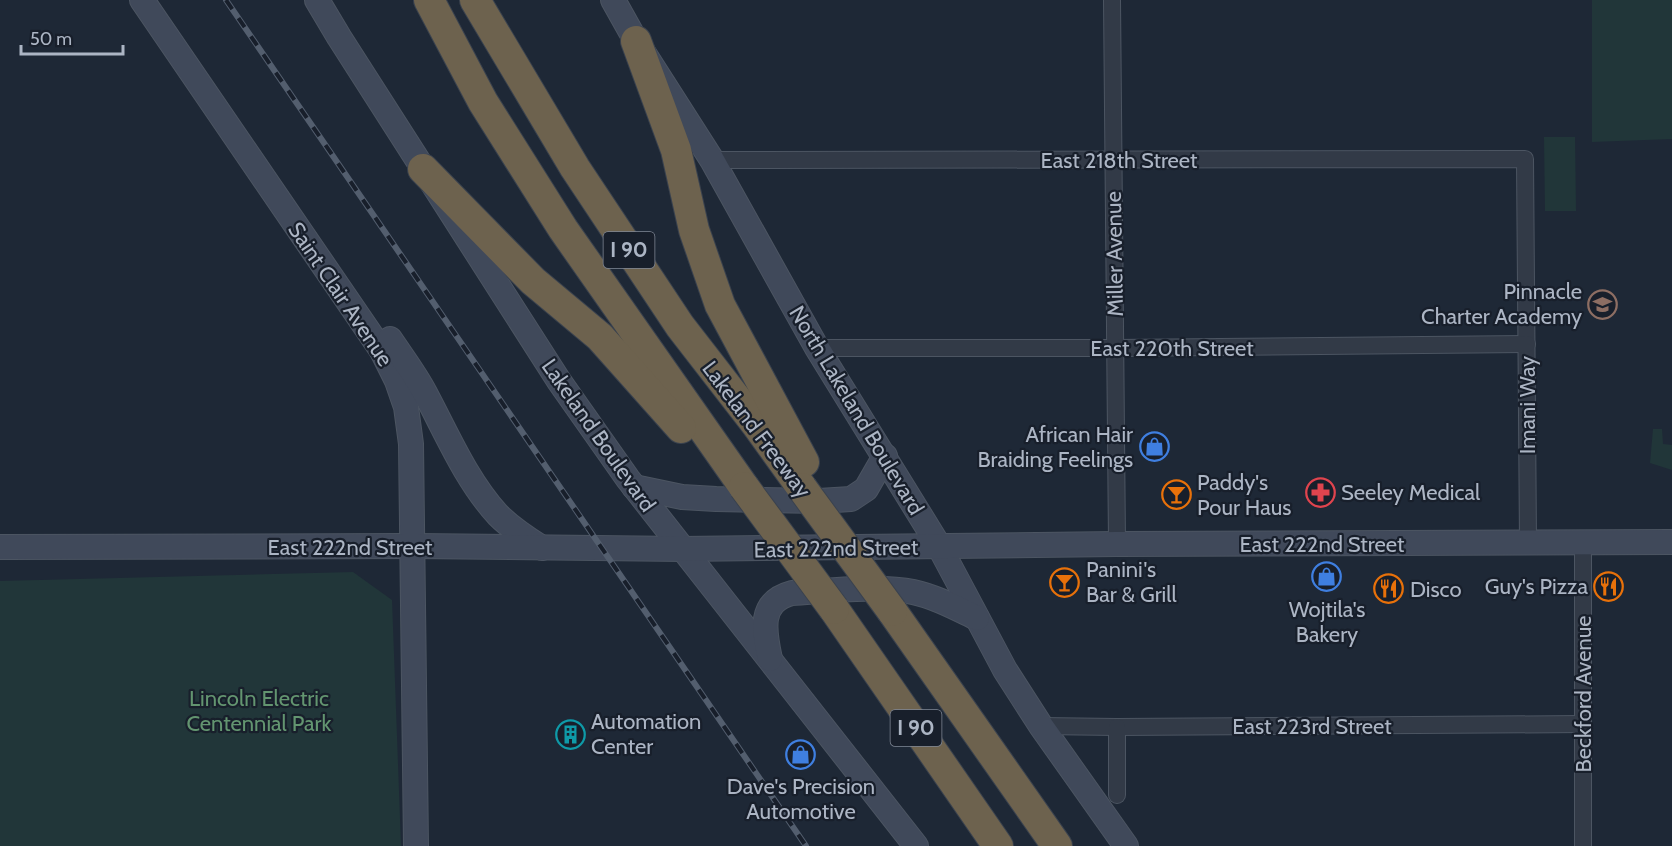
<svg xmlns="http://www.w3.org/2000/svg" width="1672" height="846" font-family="Cabin,sans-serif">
<rect width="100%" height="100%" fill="#1e2836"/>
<!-- green -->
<g fill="#213639">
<path d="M1592 0H1672V139L1592 142Z"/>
<path d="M1544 137H1575L1576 211H1545Z"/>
<path d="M1653 429H1662L1663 444 1672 445V470L1650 463Z"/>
<path d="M353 572 392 600 401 846H0V581Z"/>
</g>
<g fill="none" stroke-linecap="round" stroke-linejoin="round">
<defs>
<g id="street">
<path d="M1112 0 1117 544"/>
<path d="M712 160 1525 159 1528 543"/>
<path d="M817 348H1115L1527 344"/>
<path d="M1041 726 1117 727 1583 724"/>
<path d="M1117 795V727"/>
<path d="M1583 846V543"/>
</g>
<g id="secondary">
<path d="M142 0 382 351 397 381 406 407 411 444 416 846"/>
<path d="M317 0 339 37 559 381 628 479 916 846"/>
<path d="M613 0 636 41 712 160 817 348 939 546 1005 670 1041 726 1126 846"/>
<path d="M390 339C402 357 415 374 425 393 447 434 466 480 498 515 511 528 526 538 542 548"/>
<path d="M634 487 682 497 716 499 819 501 851 499 866 489 885 456"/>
<path d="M0 547 415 546 682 549 1117 544 1672 542"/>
<path d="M770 659C764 631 758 602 792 593 827 591 881 585 913 592 936 597 956 608 977 618"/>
</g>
<g id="highway">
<path d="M429 0 483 102 563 229 744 487"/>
<path d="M475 0 575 168 680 326 756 424 802 488"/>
<path d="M636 41 676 150 694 230 720 305 804 462"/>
<path d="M423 169 533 281 600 337 681 428"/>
<path d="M834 609 998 846"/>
<path d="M892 611 1057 846"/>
</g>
</defs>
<!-- street casing -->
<use href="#street" stroke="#4c5562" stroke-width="18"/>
<!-- secondary casing -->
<use href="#secondary" stroke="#4c5562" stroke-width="26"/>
<!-- highway casing -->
<use href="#highway" stroke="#3a424e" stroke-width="32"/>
<!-- street -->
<use href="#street" stroke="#323a47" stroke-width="16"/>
<!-- secondary -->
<use href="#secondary" stroke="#40495a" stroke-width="24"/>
<!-- highway -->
<use href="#highway" stroke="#6d624e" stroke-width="30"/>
<defs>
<path id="rail" d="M226 0 806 846"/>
</defs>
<!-- rail casing -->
<use href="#rail" stroke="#535e6e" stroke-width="6"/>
<!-- rail -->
<use href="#rail" stroke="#181f2b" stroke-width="4" stroke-dasharray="11" stroke-linecap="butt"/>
<defs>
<g id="highway-bridge">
<path d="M744 487 834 609"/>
<path d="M802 488 892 611"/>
</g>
</defs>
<!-- highway-bridge casing -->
<use href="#highway-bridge" stroke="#3a424e" stroke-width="32" stroke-linecap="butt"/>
<!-- highway-bridge -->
<use href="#highway-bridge" stroke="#6d624e" stroke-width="30"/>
</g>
<!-- icons -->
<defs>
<symbol id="school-ring" viewBox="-11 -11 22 22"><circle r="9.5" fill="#181f2b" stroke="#8d6e63" stroke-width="1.5"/><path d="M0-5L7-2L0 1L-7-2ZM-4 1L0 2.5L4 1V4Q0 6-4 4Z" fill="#8d6e63"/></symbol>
<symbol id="shop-ring" viewBox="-11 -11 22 22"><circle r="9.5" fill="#181f2b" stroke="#3f7fe0" stroke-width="1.5"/><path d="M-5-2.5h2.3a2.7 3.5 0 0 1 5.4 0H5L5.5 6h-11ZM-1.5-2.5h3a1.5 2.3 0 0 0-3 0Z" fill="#3f7fe0"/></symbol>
<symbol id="pharmacy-ring" viewBox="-11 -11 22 22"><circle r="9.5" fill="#181f2b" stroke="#e0444e" stroke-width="1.5"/><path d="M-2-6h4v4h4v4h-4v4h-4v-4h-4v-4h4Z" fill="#e0444e"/></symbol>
<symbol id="bar-ring" viewBox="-11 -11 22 22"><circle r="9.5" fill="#181f2b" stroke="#e8710a" stroke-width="1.5"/><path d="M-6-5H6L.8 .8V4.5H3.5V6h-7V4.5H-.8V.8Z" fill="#e8710a"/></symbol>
<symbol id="restaurant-ring" viewBox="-11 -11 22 22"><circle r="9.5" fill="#181f2b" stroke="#e8710a" stroke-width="1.5"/><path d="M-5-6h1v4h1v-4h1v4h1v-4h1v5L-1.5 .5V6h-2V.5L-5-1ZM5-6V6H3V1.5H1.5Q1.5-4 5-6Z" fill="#e8710a"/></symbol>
<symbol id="building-ring" viewBox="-11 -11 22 22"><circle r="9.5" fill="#181f2b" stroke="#0f9aa8" stroke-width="1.5"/><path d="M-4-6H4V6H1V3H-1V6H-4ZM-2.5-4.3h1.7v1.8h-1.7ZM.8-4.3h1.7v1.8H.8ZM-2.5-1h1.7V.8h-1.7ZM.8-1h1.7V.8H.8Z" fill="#0f9aa8"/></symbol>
</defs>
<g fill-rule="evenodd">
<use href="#school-ring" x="1586" y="288" width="33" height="33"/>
<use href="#shop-ring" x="1138" y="430" width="33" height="33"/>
<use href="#pharmacy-ring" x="1304" y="476" width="33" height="33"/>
<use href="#bar-ring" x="1160" y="478" width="33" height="33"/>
<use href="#shop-ring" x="1310" y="560" width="33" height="33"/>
<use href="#bar-ring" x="1048" y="566" width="33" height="33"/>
<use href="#restaurant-ring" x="1592" y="570" width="33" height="33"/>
<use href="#restaurant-ring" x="1372" y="572" width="33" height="33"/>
<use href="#building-ring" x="554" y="718" width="33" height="33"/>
<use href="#shop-ring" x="784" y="738" width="33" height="33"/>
</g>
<g text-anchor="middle" stroke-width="4.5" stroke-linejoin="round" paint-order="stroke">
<!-- shield labels -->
<g fill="#181f2b" stroke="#808896" stroke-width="1.5">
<rect x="603.5" y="232" width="51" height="36" rx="4.5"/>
<rect x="890.5" y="710" width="51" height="36" rx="4.5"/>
</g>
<g font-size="21" font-weight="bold" fill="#acb5c4">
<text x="629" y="257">I 90</text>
<text x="916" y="735">I 90</text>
</g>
<!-- street labels -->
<g font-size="22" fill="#acb5c4" stroke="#181f2b">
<text x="1119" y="168">East 218th Street</text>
<text transform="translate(1114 254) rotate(-91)" y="8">Miller Avenue</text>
<text transform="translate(341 294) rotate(56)" y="8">Saint Clair Avenue</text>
<text x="1172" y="356">East 220th Street</text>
<text transform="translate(1527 405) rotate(-90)" y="8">Imani Way</text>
<text transform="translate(857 410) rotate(59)" y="8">North Lakeland Boulevard</text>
<text transform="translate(757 429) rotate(53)" y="8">Lakeland Freeway</text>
<text transform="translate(599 435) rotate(55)" y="8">Lakeland Boulevard</text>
<text x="1322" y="552">East 222nd Street</text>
<text x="350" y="555">East 222nd Street</text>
<text transform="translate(836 548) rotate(-1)" y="8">East 222nd Street</text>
<text transform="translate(1583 694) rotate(-90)" y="8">Beckford Avenue</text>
<text x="1312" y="734">East 223rd Street</text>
</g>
<!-- poi labels -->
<g font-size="22" fill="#acb5c4" stroke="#181f2b" text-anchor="start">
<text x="1582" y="299" text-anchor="end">Pinnacle<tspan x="1582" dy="25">Charter Academy</tspan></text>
<text x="1133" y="442" text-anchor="end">African Hair<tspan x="1133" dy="25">Braiding Feelings</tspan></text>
<text x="1197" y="490">Paddy's<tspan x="1197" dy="25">Pour Haus</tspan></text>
<text x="1341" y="500">Seeley Medical</text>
<text x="1086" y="577">Panini's<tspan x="1086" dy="25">Bar &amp; Grill</tspan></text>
<text x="1588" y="594" text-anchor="end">Guy's Pizza</text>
<text x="1410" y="597">Disco</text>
<text x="1327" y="617" text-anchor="middle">Wojtila's<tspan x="1327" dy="25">Bakery</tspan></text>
<text x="591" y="729">Automation<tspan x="591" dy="25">Center</tspan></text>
<text x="801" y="794" text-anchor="middle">Dave's Precision<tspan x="801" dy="25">Automotive</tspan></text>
</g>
<!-- park labels -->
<g font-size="22" fill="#639570" stroke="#181f2b">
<text x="259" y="706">Lincoln Electric<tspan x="259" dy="25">Centennial Park</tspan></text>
</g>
</g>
<!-- scale -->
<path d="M21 45v9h102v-9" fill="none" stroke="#acb5c4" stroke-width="3"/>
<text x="30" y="45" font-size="18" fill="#acb5c4" stroke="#181f2b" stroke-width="4.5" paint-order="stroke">50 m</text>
</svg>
